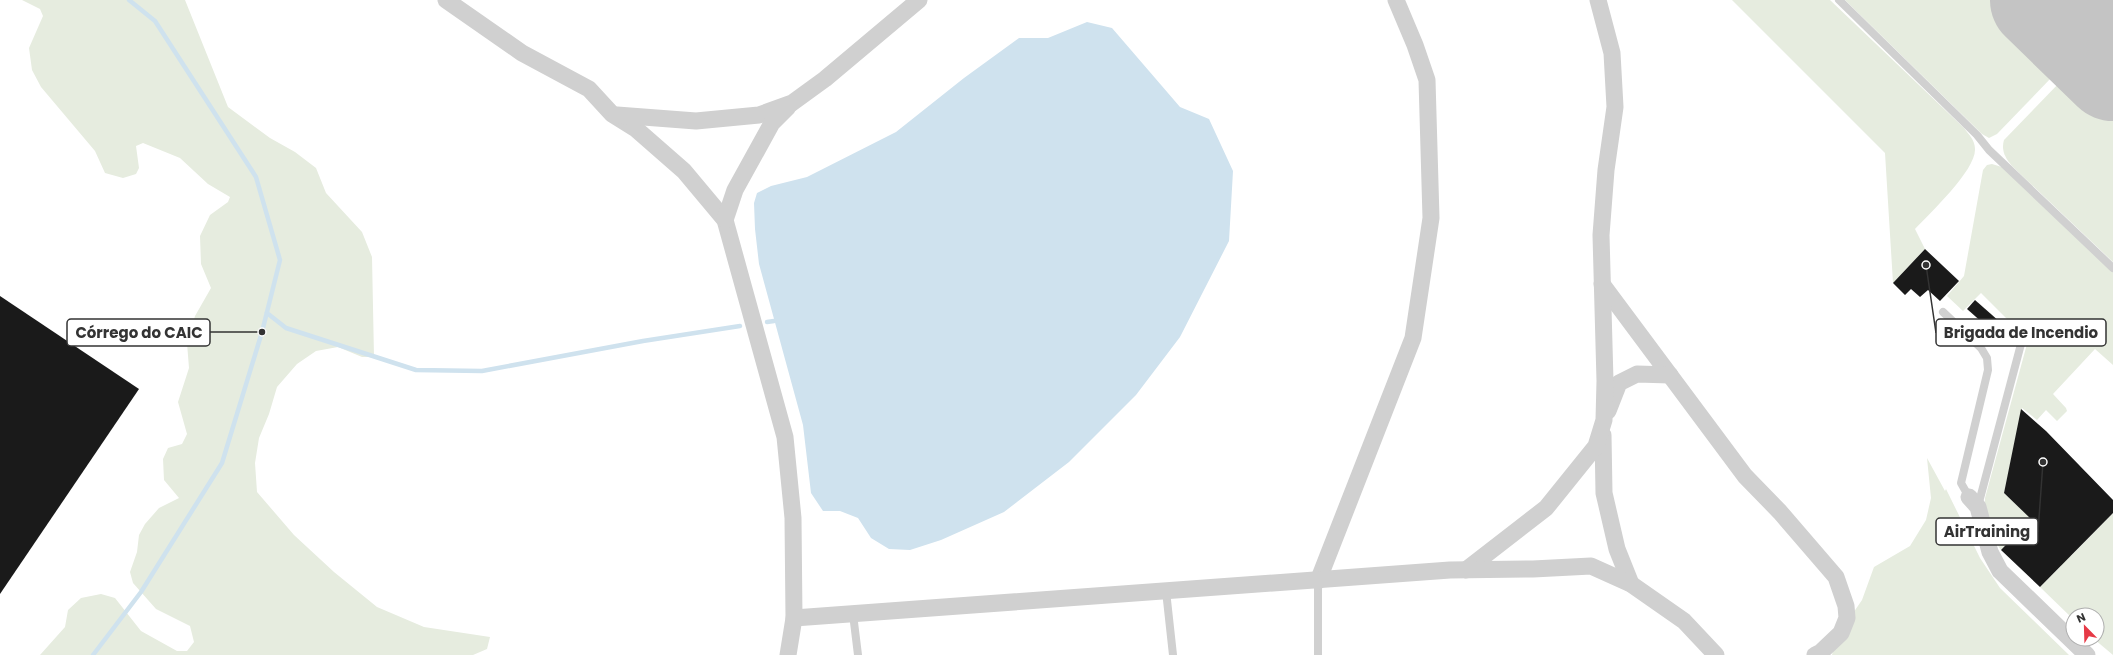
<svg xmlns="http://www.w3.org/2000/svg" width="2113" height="655" font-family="Poppins,sans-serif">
<rect width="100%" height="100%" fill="#fff"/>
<!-- green -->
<g fill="#e6ecdf">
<path d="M22 0H185L228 107 270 138 295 152 316 168 326 193 362 232 372 257 374 357H362L338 347 316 351 297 364 277 387 269 414 259 438 255 463 257 492 294 535 334 572 377 607 424 627 490 637 487 649 473 655H40L65 627 68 610 81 598 101 594 115 598 141 631 177 651H187L194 642 190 626 156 609 133 583 130 572 137 552 139 535 145 524 159 508 179 498 164 480 163 459 168 448 182 444 187 434 178 402 189 368 187 343 195 316 211 288 201 264 200 236 210 215 228 202 230 197 208 184 180 158 143 143 136 146 139 168 136 174 123 178 105 173 95 151 41 87 32 70 29 48 43 16 40 9Z"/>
<path d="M1732 0H1830L1964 128C1969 135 1975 140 1975 149 1976 170 1930 213 1915 229L1925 249 1893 283 1885 153Z"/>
<path d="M1845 0H1990L2052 60 2056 69 2052 77 1997 134 1989 138 1982 134Z"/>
<path d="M2091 0H2113V21Z"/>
<path d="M2068 76 2071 77 2113 117V262L2012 166C2005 158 2001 150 2004 140L2062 80Z"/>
<path d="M1992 164 2005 168 2113 272V365L2095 349 2053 394 2066 408 2067 411 2057 421 2046 410 2037 420 2022 408 2004 493 2071 556 2113 513V655L2094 639H2097V615H2073V619L2040 587 2061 566 2023 528 2001 550C1991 537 1984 514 1985 498L2027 344 2010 332 2012 324 1981 293 1963 311 1947 296 1964 276 1983 170 1987 165Z"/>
<path d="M1927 458 1945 491 1946 489 1980 558 2000 588 2069 655H1832L1836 638 1862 600 1874 567 1910 546 1926 520 1931 498Z"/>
</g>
<!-- water -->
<path fill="#cfe2ee" d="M1087 22 1112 28 1180 107 1209 119 1233 171 1229 241 1180 337 1136 395 1069 462 1004 512 941 540 910 550 889 549 871 538 858 518 840 511H823L811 493 803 425 759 264 755 229 754 203 757 193 771 186 807 177 896 132 964 78 1019 38H1048Z"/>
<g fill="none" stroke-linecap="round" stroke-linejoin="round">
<!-- stream -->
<g stroke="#cfe2ee" stroke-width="4.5">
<path d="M267 313 286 328 416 370 482 371 643 341 740 326"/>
<path d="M767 322 774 321"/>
<path d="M93 655 141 592 222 463 262 332 280 260 256 177 155 21 129 0"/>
</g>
<!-- taxiway -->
<path stroke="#c4c4c4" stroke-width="41" d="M2041 0 2043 2"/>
<!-- runway -->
<path stroke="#c4c4c4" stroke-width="102" d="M2041 0 2113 70"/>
</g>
<!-- building -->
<g fill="#1a1a1a">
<path d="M1925 249 1959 281 1940 301 1928 290 1920 297 1911 289 1905 295 1893 283Z"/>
<path d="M0 296 139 389 0 594Z"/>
<path d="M1975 300 2000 322 1992 331 1967 309Z"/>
<path d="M2021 409 2046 431 2113 500V513L2040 587 2001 550 2031 519 2004 493Z"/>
</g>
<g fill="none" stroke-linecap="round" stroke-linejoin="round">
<!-- lane -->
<g stroke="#d0d0d0" stroke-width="8">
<path d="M1839 0 1977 135 1989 150 2113 268"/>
<path d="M1943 312 1981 348 1987 358 1988 370 1961 483 1969 497"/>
<path d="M1978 506 2021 344"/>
<path d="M1166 591 1173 655"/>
<path d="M853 614 858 655"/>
<path d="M1318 655V581"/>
</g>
<!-- street -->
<g stroke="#d0d0d0" stroke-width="17">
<path d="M446 0 522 53 589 89 612 114 636 129 684 171 725 220 785 437 793 518 794 618 788 655"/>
<path d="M617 115 696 121 759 115 792 103 825 79 919 0"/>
<path d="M725 220 735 190 772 123 788 107"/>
<path d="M1602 284 1745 476 1780 512 1836 577 1846 606 1847 618 1841 633 1821 652 1815 655"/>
<path d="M1608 411 1619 383 1637 374 1670 375"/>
<path d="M1603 435 1604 493 1617 549 1631 584"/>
<path d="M1969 497 1978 507 1990 552 2000 571 2087 655"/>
<path d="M1466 570 1546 508 1596 446 1604 420 1605 381 1601 235 1606 170 1615 107 1612 53 1598 0"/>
<path d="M1318 581 1413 338 1431 218 1427 80 1415 45 1396 0"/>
<path d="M794 618 1450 570 1533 569 1591 566 1631 584 1684 621 1716 655"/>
</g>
</g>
<!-- callouts -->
<path fill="none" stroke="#333" stroke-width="1.5" d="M262 332L210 332M1926 265L1936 333M2043 462L2038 532"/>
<g fill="#333" stroke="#fff" stroke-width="1.5">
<circle cx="262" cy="332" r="4"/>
<circle cx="1926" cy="265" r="4"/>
<circle cx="2043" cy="462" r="4"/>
</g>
<g fill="#fff" stroke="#333" stroke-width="1.5">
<rect x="67" y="319" width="143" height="27" rx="4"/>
<rect x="1936" y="319" width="170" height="27" rx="4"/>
<rect x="1936" y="518" width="102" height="27" rx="4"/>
</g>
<g font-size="15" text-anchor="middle" font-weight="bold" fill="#333">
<text x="139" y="338">Córrego do CAIC</text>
<text x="2021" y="338">Brigada de Incendio</text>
<text x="1987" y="537">AirTraining</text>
</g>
<!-- north arrow -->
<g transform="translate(2085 627) rotate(337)"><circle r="19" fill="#ffffff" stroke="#adadad"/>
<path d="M0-3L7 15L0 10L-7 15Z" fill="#e63946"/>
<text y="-6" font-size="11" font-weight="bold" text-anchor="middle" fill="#333333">N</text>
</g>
</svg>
